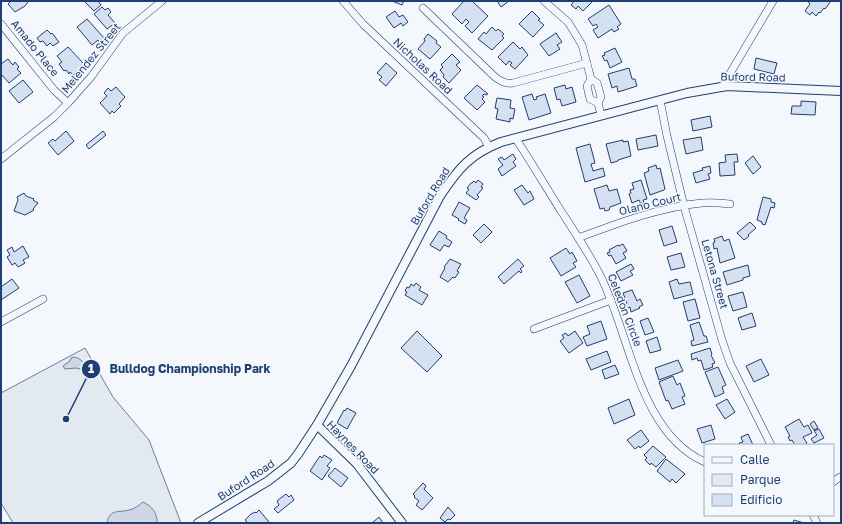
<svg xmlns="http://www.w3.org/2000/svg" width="842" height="524" font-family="'Golos Text',sans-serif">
<rect width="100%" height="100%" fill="#f4f7fb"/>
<!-- green -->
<path fill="#e3e9f0" stroke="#687fa3" d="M85 348 113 397 149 440 181 523H13L1 503V393Z"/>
<!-- water -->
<g fill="#cfd7e4" stroke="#687fa3">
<path d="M74 357C80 358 86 363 85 369L83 370 76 368 65 369 63 366 70 361 71 358Z"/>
<path d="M143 502C152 506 158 514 157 523H107C110 508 119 513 129 510 135 509 139 505 143 502Z"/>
</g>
<!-- building -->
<g fill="#d5e0f0" stroke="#1d3f73">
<path d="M11 1H28V2L25 6 15 12 8 4Z"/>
<path d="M84 1H98L101 5 94 11Z"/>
<path d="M392 1H404L402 5Z"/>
<path d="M464 1H472L488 16 472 33 465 26 469 22 466 19 462 24 452 14Z"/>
<path d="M497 1H509L501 7Z"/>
<path d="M574 1H593L583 11 578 6 576 9 571 5Z"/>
<path d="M807 1H831L825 9 824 8 820 13 819 12 816 16 812 12 810 15 805 11 810 4Z"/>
<path d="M609 5 621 24 617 27 619 29 614 32 612 29 598 38 593 30 598 27 596 24 593 26 588 19Z"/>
<path d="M102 7 105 10 108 8 111 12 108 15 115 23 107 29 94 14Z"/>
<path d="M395 11 399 17 403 15 408 22 403 26 401 23 394 28 386 17Z"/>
<path d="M532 11 540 19 538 20 544 25 533 37 519 24Z"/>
<path d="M87 19 104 38 99 42 98 40 92 45 77 27Z"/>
<path d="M492 27 496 31 498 29 504 34 502 36 504 38 492 50 478 39 484 32 486 34Z"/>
<path d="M47 30 51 34 52 33 59 42 53 46 50 43 47 46 43 41 40 42 37 38Z"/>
<path d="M556 33 562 42 557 45 560 49 549 56 540 44Z"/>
<path d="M428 34 437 41 436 43 441 47 430 59 418 49 425 41 424 39Z"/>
<path d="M513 42 520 49 522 47 528 55 515 69 510 65 512 63 509 61 506 65 498 57Z"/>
<path d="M68 47 85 65 73 75 70 72 69 74 66 70 64 71 59 64 62 62 57 56Z"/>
<path d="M615 48 622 62 610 68 607 60 605 61 602 56 605 55 604 53Z"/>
<path d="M452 54 460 62 456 65 461 70 449 83 443 77 444 75 440 70 443 67 441 65Z"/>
<path d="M756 58 777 63 774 74 754 69Z"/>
<path d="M8 59 13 65 15 62 19 67 17 69 21 73 9 83 1 74V64Z"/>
<path d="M386 63 397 73 386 86 379 80 382 77 377 73Z"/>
<path d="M629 68 632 79H635L637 86 618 92 617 86 612 88 608 74Z"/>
<path d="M23 80 33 92 19 103 9 91Z"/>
<path d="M477 85 488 94 486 95 484 94 482 96 484 97 482 99 485 102 477 110 464 98Z"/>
<path d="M565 85 566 89 572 87 576 102 562 106 560 99 557 100 554 88Z"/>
<path d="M116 87 125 97 119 104 121 106 114 113 112 111 110 114 100 103 107 96 104 93 108 88 111 91Z"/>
<path d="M532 94 534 100 537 99 536 97 545 94 551 113 529 120 522 97Z"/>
<path d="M497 98 511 100 510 108 515 109 513 119 510 118V122L496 119 498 109 495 108Z"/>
<path d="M801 101 816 102 815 115 791 114 792 106H801Z"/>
<path d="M710 116 712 127 693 131 691 120Z"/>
<path d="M66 131 74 141 58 155 48 143 53 139 55 141Z"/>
<path d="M103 131 106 135 89 149 86 145Z"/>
<path d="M656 135 658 146 638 150 636 139Z"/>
<path d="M701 137 703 150 686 154 683 140Z"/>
<path d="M623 140V142L628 141 631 156 618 160V161L611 163 606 144Z"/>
<path d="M590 144 595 163 591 164 593 171 603 168 605 176 585 182 576 148Z"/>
<path d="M513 154 516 159 513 162 516 166 502 176 498 169 503 165 498 159 502 157 504 160Z"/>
<path d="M737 154 738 162H734L735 175 720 176 719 163 726 162 725 155Z"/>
<path d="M753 156 761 167 753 174 745 163Z"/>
<path d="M656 165 657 169 660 168 665 189 664 190 650 195 644 173 649 171 648 168Z"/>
<path d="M710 166 711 173 708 174 710 179 696 183 693 173 703 170 702 168Z"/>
<path d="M478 180 483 184 481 187 483 188 477 195 479 197 476 200 466 193 469 189 467 188 471 183H472L474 181 476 183Z"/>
<path d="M641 180 647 199 643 200 644 203 641 204 639 200 632 203 629 194 631 193 630 190 634 189 632 183Z"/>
<path d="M522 185 528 193 530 191 534 199 524 205 514 190Z"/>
<path d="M607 185 609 191 617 189 621 203 610 207 609 210 605 211 604 208 600 209 594 189Z"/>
<path d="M24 193 26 196 34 199 33 200 38 203 33 209 34 210 25 215 14 211 18 200 17 197Z"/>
<path d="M763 197 771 199V202L775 203 774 208 771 207 765 225 762 224V222L757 220Z"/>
<path d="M459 202 470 208 464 218 467 220 465 224 458 220 459 219 452 215Z"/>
<path d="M750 222 756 228 748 235 749 236 744 240 737 233Z"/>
<path d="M484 224 492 232 481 243 473 235Z"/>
<path d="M672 226 677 242 664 246 659 230Z"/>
<path d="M439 231 447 236 446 238 452 242 449 247 444 245 440 251 430 245Z"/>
<path d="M722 236 724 241 729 239 735 258 720 263 717 248 714 249 713 243 715 242 714 239Z"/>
<path d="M623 244 627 251 623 253 626 258 616 264 611 255 609 256 607 253 610 252 609 250 618 245 619 246Z"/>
<path d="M23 246 29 257 23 260 25 263 18 267 15 263 12 265 7 257 10 255 7 250 12 247 14 252Z"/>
<path d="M566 248 570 254 572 252 577 261 573 263 576 267 561 276 550 258Z"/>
<path d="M681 253 685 267 671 270 667 257Z"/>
<path d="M450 259 461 264 457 271 459 272 455 278 453 277 448 282 440 277 445 268 444 267Z"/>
<path d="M518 259 524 266 520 269 522 271 521 273 519 271 504 284 498 277Z"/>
<path d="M631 264 634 269 630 271 633 275 621 281 616 272Z"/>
<path d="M748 265 750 276 743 278V280L727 285 723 272Z"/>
<path d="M579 275 590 296 577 303 565 282Z"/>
<path d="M12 279 19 288 1 300V287Z"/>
<path d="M677 279 679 284 690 282 693 294 674 299 669 282Z"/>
<path d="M416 283 421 287 419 290 428 295 422 305 405 295 407 292 405 291 407 287 409 288 411 284 414 286Z"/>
<path d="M632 290 637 301 640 299 643 305 639 307 640 308 631 312 630 307 626 309 624 304 627 303 623 293Z"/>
<path d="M743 292 747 307 733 311 728 296Z"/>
<path d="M695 299 700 318 688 321 683 302Z"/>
<path d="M752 313 756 326 742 330 738 318Z"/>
<path d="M648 318 654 332 645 335 640 321Z"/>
<path d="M601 321 607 339 587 346 583 337 590 334 587 326Z"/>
<path d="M699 322 704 336H706L708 342 692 346 691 341 694 340 690 325Z"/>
<path d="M417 331 442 356 427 372 401 348Z"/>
<path d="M575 331 583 343 569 353 560 341 564 338 562 335 566 333 568 336Z"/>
<path d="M657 337 661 350 650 353 646 341Z"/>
<path d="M710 348 712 354 711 355 715 363 712 364 713 367 704 370 701 360 698 361 697 358 692 360 691 354Z"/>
<path d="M607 351 611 362 591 370 586 359Z"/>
<path d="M761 359 769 375 754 382 746 366Z"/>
<path d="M678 360 683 371 659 380 655 368Z"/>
<path d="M615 365 619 374 605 379 602 370Z"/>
<path d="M718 367 726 385 722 387 724 393 715 397 705 372Z"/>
<path d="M673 376 677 385 680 383 685 396 682 397 685 404 672 409 668 400 666 401 659 382Z"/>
<path d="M629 399 635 415 614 424 608 408Z"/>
<path d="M727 399 735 412 725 419 716 405Z"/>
<path d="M347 408 356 413 347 429 337 423 344 410 345 411Z"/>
<path d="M799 419 804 427 808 425 812 433 803 437 807 443 804 445H795L792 440 790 441 788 437 790 436 785 427Z"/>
<path d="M814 421 818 428 814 430 810 424Z"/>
<path d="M711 425 715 439 702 443 697 429Z"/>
<path d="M819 429 824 438 814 443 811 439 817 435 814 431Z"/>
<path d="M641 430 649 441 640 448 639 446 635 449 627 440Z"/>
<path d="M748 434 753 445H740L739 443 743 442 741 437Z"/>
<path d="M653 446 666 457 656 467 651 463 650 465 645 460 647 458 644 455Z"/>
<path d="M324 455 332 460 327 466 330 468 322 480 310 471 320 456 322 458Z"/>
<path d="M666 459 685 474 676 483 672 479 670 482 657 471Z"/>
<path d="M335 468 348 478 341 487 328 476Z"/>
<path d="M423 483 426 486 424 489 433 498 422 510 416 505 419 501 414 497 415 496 413 494Z"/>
<path d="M286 494 289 497 291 495 294 500 278 513 274 509 279 505 277 501Z"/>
<path d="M448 507 455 515 450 520 448 519 445 522 440 518Z"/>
<path d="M259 510 269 522 268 523H248L245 520 251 514 255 512 256 513Z"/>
<path d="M379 517 383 523H372Z"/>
<path d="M794 520 804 523H793Z"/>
</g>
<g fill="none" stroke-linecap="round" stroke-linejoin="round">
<defs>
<g id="minor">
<path d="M343 1 363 24 484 138 489 147"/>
<path d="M544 1 568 22 576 35 582 45 591 79 597 83 601 97 598 103 601 115"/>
<path d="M423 8 495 77C502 82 506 84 513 83L587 63"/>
<path d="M1 24 54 90 68 103"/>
<path d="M591 79 587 86 590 99 598 103"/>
<path d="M722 87 773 1"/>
<path d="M660 100 667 136 684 206 722 340 730 363 771 445"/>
<path d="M516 139C531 162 546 187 561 211 574 231 588 252 599 273 630 332 638 433 705 462"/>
<path d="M1 159 54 117 68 103 91 77 123 33 162 1"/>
<path d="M578 238C618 223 660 207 702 203 711 202 721 203 730 204"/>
<path d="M1 322 43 299"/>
<path d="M534 329 611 300"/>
<path d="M833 482 840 477"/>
<path d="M813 515 817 523"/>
</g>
<g id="tertiary">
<path d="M317 425 357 464 402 523"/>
<path d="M198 523 268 481 291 463 298 454 317 425 351 366 440 196C458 169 470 154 501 142L687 93 727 86 841 91"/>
</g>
</defs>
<!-- minor casing -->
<use href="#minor" stroke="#1d3f73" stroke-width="8"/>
<!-- tertiary casing -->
<use href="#tertiary" stroke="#1d3f73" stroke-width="10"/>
<!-- minor -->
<use href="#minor" stroke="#f4f7fb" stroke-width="7"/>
<!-- tertiary -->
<use href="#tertiary" stroke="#f4f7fb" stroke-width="8"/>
</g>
<g text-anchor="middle" stroke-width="3" stroke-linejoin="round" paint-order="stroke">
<!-- street labels -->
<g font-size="11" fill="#1d3f73" stroke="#f4f7fb">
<text transform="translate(35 48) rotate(51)" y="4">Amado Place</text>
<text transform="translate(91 58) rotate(-51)" y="4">Melendez Street</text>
<text transform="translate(423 66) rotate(43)" y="4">Nicholas Road</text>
<text transform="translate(753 77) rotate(1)" y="4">Buford Road</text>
<text transform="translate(430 196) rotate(-59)" y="4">Buford Road</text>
<text transform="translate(650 204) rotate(-14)" y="4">Olano Court</text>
<text transform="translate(715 274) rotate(74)" y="4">Letona Street</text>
<text transform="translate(625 310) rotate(69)" y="4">Celedon Circle</text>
<text transform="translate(353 447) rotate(46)" y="4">Haynes Road</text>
<text transform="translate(246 480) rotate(-33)" y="4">Buford Road</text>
</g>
</g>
<!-- callouts -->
<path fill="none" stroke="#1d3f73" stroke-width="1.5" d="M66 419L91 369"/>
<g fill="#1d3f73" stroke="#f4f7fb" stroke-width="1.5">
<circle cx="66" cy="419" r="4"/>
<circle cx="91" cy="369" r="10"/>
</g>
<g font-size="12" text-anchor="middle" font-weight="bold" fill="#fff">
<text x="91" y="373">1</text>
</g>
<g font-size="12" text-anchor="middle" font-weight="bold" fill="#1d3f73" stroke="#f4f7fb" stroke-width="3" stroke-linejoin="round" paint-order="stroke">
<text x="190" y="373">Bulldog Championship Park</text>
</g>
<!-- border -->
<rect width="842" height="524" fill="none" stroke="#1d3f73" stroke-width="4"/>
<!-- legend -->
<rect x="704" y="444" width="130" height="72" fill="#f4f7fb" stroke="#9eadc5"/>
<rect x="712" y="457" width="20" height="6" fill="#f4f7fb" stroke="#9eadc5"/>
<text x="740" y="464" font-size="12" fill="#1d3f73">Calle</text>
<rect x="712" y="474" width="20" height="12" fill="#e3e9f0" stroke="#9eadc5"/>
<text x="740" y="484" font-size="12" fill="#1d3f73">Parque</text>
<rect x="712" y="494" width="20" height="12" fill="#d5e0f0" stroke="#9eadc5"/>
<text x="740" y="504" font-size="12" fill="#1d3f73">Edificio</text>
</svg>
